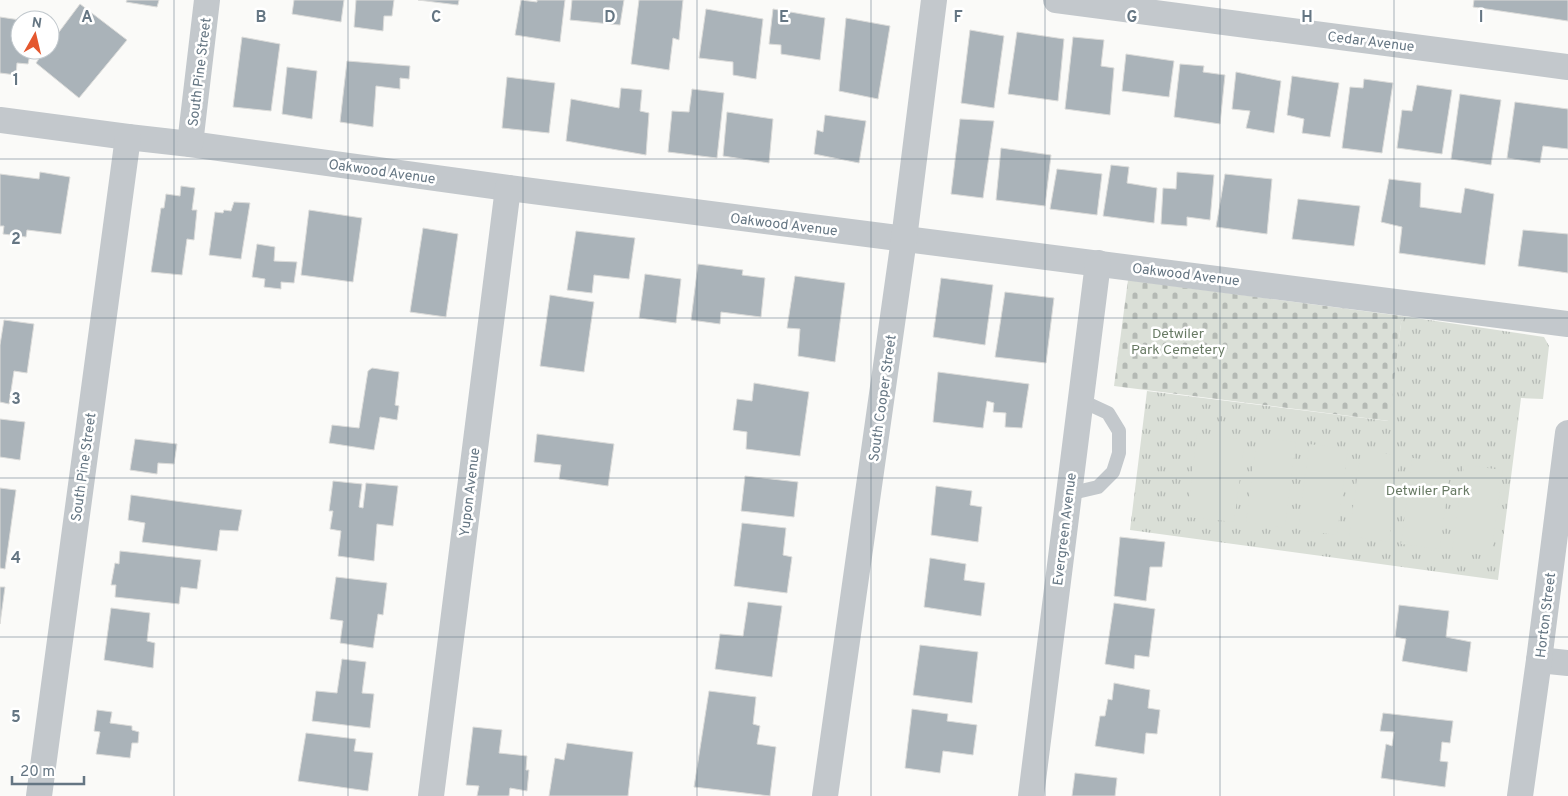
<svg xmlns="http://www.w3.org/2000/svg" width="1568" height="796" font-family="Overpass,sans-serif">
<defs>
<pattern id="grass-tufts" width="24" height="20" patternUnits="userSpaceOnUse" patternTransform="scale(1.25)"><rect width="24" height="20" fill="#dadfd7"/><path d="M3 7l-1-3M5 7V3M7 7l1-3M15 17l-1-3M17 17v-4M19 17l1-3" fill="none" stroke="#b4b9b4"/></pattern>
<pattern id="cemetery-stones" width="16" height="16" patternUnits="userSpaceOnUse" patternTransform="scale(1.25)"><rect width="16" height="16" fill="#dadfd7"/><path d="M2 7V4a2 2 0 0 1 4 0v3zM10 15v-3a2 2 0 0 1 4 0v3z" fill="#b4b9b4"/></pattern>
</defs>
<rect width="100%" height="100%" fill="#fafaf8"/>
<!-- grass -->
<path fill="url(#grass-tufts)" d="M1402 316 1544 337 1549 346 1543 399 1521 398 1498 580 1130 530 1147 391 1388 421Z"/>
<!-- cemetery -->
<path fill="url(#cemetery-stones)" d="M1128 280 1402 316 1389 421 1114 386Z"/>
<!-- pitch -->
<g fill="#dadfd7">
<path d="M1197 433 1245 440 1234 522 1187 517Z"/>
<path d="M1257 437 1296 442 1285 528 1246 522Z"/>
<path d="M1309 444 1348 449 1337 535 1298 530Z"/>
<path d="M1361 450 1400 456 1389 542 1349 536Z"/>
<path d="M1412 458 1451 463 1440 549 1401 544Z"/>
<path d="M1464 465 1503 470 1491 556 1452 550Z"/>
</g>
<!-- building -->
<g fill="#aab3b9" stroke="#dcdcda">
<path d="M127 0H159L157 7 126 2Z"/>
<path d="M294 0H344L341 22 292 14Z"/>
<path d="M356 0H394L392 16H384L383 31 354 27Z"/>
<path d="M418 0H459L458 5Z"/>
<path d="M521 0 537 2V0H565L560 42 515 35Z"/>
<path d="M572 0H624L620 25 570 20Z"/>
<path d="M639 0H683L679 40 673 38 669 70 631 64Z"/>
<path d="M1474 0H1568V21L1473 7Z"/>
<path d="M80 4 127 40 79 98 36 63 45 50H50V44Z"/>
<path d="M706 9 763 19 756 79 733 75V62L699 58Z"/>
<path d="M773 9 825 18 820 60 781 54V45L769 44Z"/>
<path d="M0 17 20 20V50H31L28 64 17 63 16 75 0 73Z"/>
<path d="M846 18 890 26 878 99 839 91Z"/>
<path d="M970 30 1004 36 994 108 961 103Z"/>
<path d="M1017 32 1064 39 1058 101 1008 94Z"/>
<path d="M242 37 280 44 271 111 233 107Z"/>
<path d="M1073 37 1104 40 1101 66 1114 68 1110 115 1065 109Z"/>
<path d="M1126 54 1174 61 1169 97 1122 91Z"/>
<path d="M347 61 410 66 409 79 400 78V89L376 86 373 127 340 122Z"/>
<path d="M1180 64 1204 66 1203 72 1225 75 1220 124 1174 117Z"/>
<path d="M287 67 317 71 312 119 282 114Z"/>
<path d="M1236 72 1281 81 1274 133 1246 128 1250 111 1232 109Z"/>
<path d="M1292 76 1339 83 1330 137 1302 133 1304 119 1287 115Z"/>
<path d="M507 77 555 83 549 133 502 128Z"/>
<path d="M1364 79 1393 83 1382 153 1342 148 1350 87 1363 88Z"/>
<path d="M1417 85 1452 90 1442 154 1397 148 1402 110 1412 111Z"/>
<path d="M621 88 642 90 640 111 649 113 646 155 566 141 571 99 619 108Z"/>
<path d="M692 89 724 93 717 158 668 152 672 111 689 112Z"/>
<path d="M1460 94 1501 100 1491 165 1451 159Z"/>
<path d="M1515 102 1568 109V149L1543 146 1540 163 1507 158Z"/>
<path d="M727 112 773 119 769 163 723 156Z"/>
<path d="M825 115 866 121 859 163 814 154 817 130 823 132Z"/>
<path d="M960 119 994 121 983 198 951 194Z"/>
<path d="M1001 148 1051 155 1045 206 996 200Z"/>
<path d="M1111 165 1129 167 1127 183 1157 188 1154 223 1103 216Z"/>
<path d="M1057 169 1102 174 1097 215 1050 209Z"/>
<path d="M40 172 70 177 61 234 27 230 26 237 3 234 4 226H0V174L39 179Z"/>
<path d="M1177 172 1214 175 1210 220 1187 217V226L1161 224 1163 188 1176 189Z"/>
<path d="M1225 174 1272 179 1267 234 1216 227Z"/>
<path d="M1389 179 1421 183 1420 207 1461 213 1465 188 1494 194 1485 265 1399 253 1402 227 1381 222Z"/>
<path d="M181 186 195 188 192 210H197L194 240 187 239 182 275 151 272 161 208H164L166 194 180 196Z"/>
<path d="M1298 199 1360 206 1354 246 1292 239Z"/>
<path d="M234 202 250 203 241 259 209 255 215 212 223 213 224 210 231 211Z"/>
<path d="M309 210 362 218 353 282 301 275Z"/>
<path d="M423 228 458 234 446 317 410 312Z"/>
<path d="M1523 230 1568 234V273L1518 266Z"/>
<path d="M576 231 635 238 629 279 594 275 592 293 567 290Z"/>
<path d="M257 244 275 247 274 261 297 262 294 283 281 282V289L264 287 265 279 252 277Z"/>
<path d="M698 264 743 270 742 275 765 278 761 317 721 312 720 324 691 320Z"/>
<path d="M645 274 681 279 676 323 639 318Z"/>
<path d="M795 276 845 283 835 362 798 356 800 329 787 328Z"/>
<path d="M941 278 993 285 985 345 933 337Z"/>
<path d="M1005 292 1054 298 1046 363 995 357Z"/>
<path d="M550 295 594 302 584 372 540 366Z"/>
<path d="M4 320 34 324 27 373 14 371 9 404 0 402V345Z"/>
<path d="M372 368 399 372 395 405 399 406 397 420 380 417 374 450 329 443 332 425 359 428 368 371Z"/>
<path d="M938 372 1029 384 1022 428 1005 427 1006 413 993 412 994 403 987 401 983 428 933 422Z"/>
<path d="M754 383 809 392 800 456 746 449 747 432 733 430 737 399 752 401Z"/>
<path d="M0 419 25 422 20 460 0 457Z"/>
<path d="M537 434 614 444 608 486 559 479 561 465 534 462Z"/>
<path d="M135 439 177 444 174 464 158 463 157 474 130 470Z"/>
<path d="M745 476 798 482 794 517 741 511Z"/>
<path d="M333 481 362 484 359 507 363 508 366 483 398 486 393 526 377 524 374 561 338 556 341 531 330 529 333 511H329Z"/>
<path d="M936 486 972 491 970 505 982 507 978 542 931 535Z"/>
<path d="M0 488 16 490 5 569 0 568Z"/>
<path d="M131 495 242 510 238 531 220 530 217 551 142 542 145 523 128 520Z"/>
<path d="M742 523 786 528 783 555 792 557 787 593 734 586Z"/>
<path d="M1120 537 1165 542 1162 567H1150L1146 601 1114 596Z"/>
<path d="M120 551 201 560 197 589 181 587 179 604 115 597 116 585H111L115 563 119 564Z"/>
<path d="M930 558 966 564 964 580 985 583 981 616 924 607Z"/>
<path d="M336 577 387 583 383 615 378 614 373 648 340 643 343 621 330 619Z"/>
<path d="M0 587H5L0 624Z"/>
<path d="M748 602 782 606 772 677 715 669 720 634 743 636Z"/>
<path d="M1114 603 1155 609 1149 657 1135 655 1134 669 1105 664Z"/>
<path d="M1399 605 1449 611 1446 637 1471 642 1467 672 1402 661 1406 639 1395 637Z"/>
<path d="M111 608 150 613 147 641 155 643 153 668 104 660Z"/>
<path d="M920 645 978 652 972 703 913 695Z"/>
<path d="M342 659 366 662 362 693 374 694 370 728 312 721 316 691 337 693Z"/>
<path d="M1114 683 1150 690 1148 708 1160 710 1157 734 1146 733 1144 754 1095 746 1100 716H1105L1108 699 1112 700Z"/>
<path d="M709 691 756 697 753 724 760 726 757 744 776 747 770 796 694 787Z"/>
<path d="M912 709 948 714 947 721 977 725 973 755 943 751 940 773 905 768Z"/>
<path d="M97 710 112 712 110 723 132 726V730L139 732 138 743H132L130 758 96 754 100 732 94 731Z"/>
<path d="M1383 713 1453 721 1450 743 1442 742 1440 761 1448 762 1445 787 1381 778 1386 744 1392 746 1394 732 1380 731Z"/>
<path d="M473 727 502 730 499 753 527 756 526 770H529L527 791 510 788 509 796H477L479 786 466 785Z"/>
<path d="M306 733 356 739 354 751 373 753 368 791 298 781Z"/>
<path d="M567 743 633 752 628 796H549L555 758 564 760Z"/>
<path d="M1075 773 1117 778 1115 796H1072Z"/>
</g>
<g fill="none" stroke-linecap="round" stroke-linejoin="round">
<!-- service -->
<path stroke="#c3c8cc" stroke-width="14" d="M1068 494 1098 487 1113 472 1119 453V431L1108 413 1080 400"/>
<!-- minor -->
<g stroke="#c3c8cc" stroke-width="26">
<path d="M1056 0 1568 67"/>
<path d="M0 120 128 137 190 144 508 188 1568 324"/>
<path d="M190 144 207 0"/>
<path d="M1539 660 1568 663"/>
<path d="M39 796 128 137"/>
<path d="M431 796 508 188"/>
<path d="M825 796 904 239 934 0"/>
<path d="M1031 796 1098 263"/>
<path d="M1520 796 1539 660 1568 433"/>
</g>
</g>
<!-- grid -->
<path fill="none" stroke="#657683" stroke-width="1" stroke-opacity="0.55" d="M174 0V796M348 0V796M523 0V796M697 0V796M871 0V796M1045 0V796M1220 0V796M1394 0V796M0 159H1568M0 318H1568M0 478H1568M0 637H1568"/>
<g text-anchor="middle" stroke-width="5" stroke-linejoin="round" paint-order="stroke">
<!-- street labels -->
<g font-size="14" fill="#657683" stroke="#fff">
<text transform="translate(1371 41) rotate(7)" y="5">Cedar Avenue</text>
<text transform="translate(199 72) rotate(-83)" y="5">South Pine Street</text>
<text transform="translate(382 171) rotate(8)" y="5">Oakwood Avenue</text>
<text transform="translate(784 224) rotate(7)" y="5">Oakwood Avenue</text>
<text transform="translate(1186 274) rotate(7)" y="5">Oakwood Avenue</text>
<text transform="translate(882 398) rotate(-82)" y="5">South Cooper Street</text>
<text transform="translate(83 467) rotate(-82)" y="5">South Pine Street</text>
<text transform="translate(469 492) rotate(-83)" y="5">Yupon Avenue</text>
<text transform="translate(1064 529) rotate(-83)" y="5">Evergreen Avenue</text>
<text transform="translate(1545 615) rotate(-83)" y="5">Horton Street</text>
</g>
<!-- park labels -->
<g font-size="14" fill="#687a64" stroke="#fff">
<text x="1178" y="338">Detwiler<tspan x="1178" dy="16">Park Cemetery</tspan></text>
<text x="1428" y="495">Detwiler Park</text>
</g>
</g>
<g font-size="16" text-anchor="middle" font-weight="bold" fill="#657683" stroke="#fff" stroke-width="5" stroke-linejoin="round" paint-order="stroke">
<text x="87" y="22">A</text>
<text x="261" y="22">B</text>
<text x="436" y="22">C</text>
<text x="610" y="22">D</text>
<text x="784" y="22">E</text>
<text x="958" y="22">F</text>
<text x="1132" y="22">G</text>
<text x="1307" y="22">H</text>
<text x="1481" y="22">I</text>
<text x="16" y="85">1</text>
<text x="16" y="244">2</text>
<text x="16" y="404">3</text>
<text x="16" y="563">4</text>
<text x="16" y="722">5</text>
</g>
<!-- north arrow -->
<g transform="translate(35 35) rotate(8)"><circle r="24" fill="#ffffff" stroke="#c1c8cd"/>
<path d="M0-4L9 19L0 12L-9 19Z" fill="#e4572e"/>
<text y="-8" font-size="14" font-weight="bold" text-anchor="middle" fill="#657683">N</text>
</g>
<!-- scale -->
<path d="M12 776v8h72v-8" fill="none" stroke="#657683" stroke-width="2.5"/>
<text x="20" y="776" font-size="15" fill="#657683" stroke="#ffffff" stroke-width="4" paint-order="stroke">20 m</text>
</svg>
